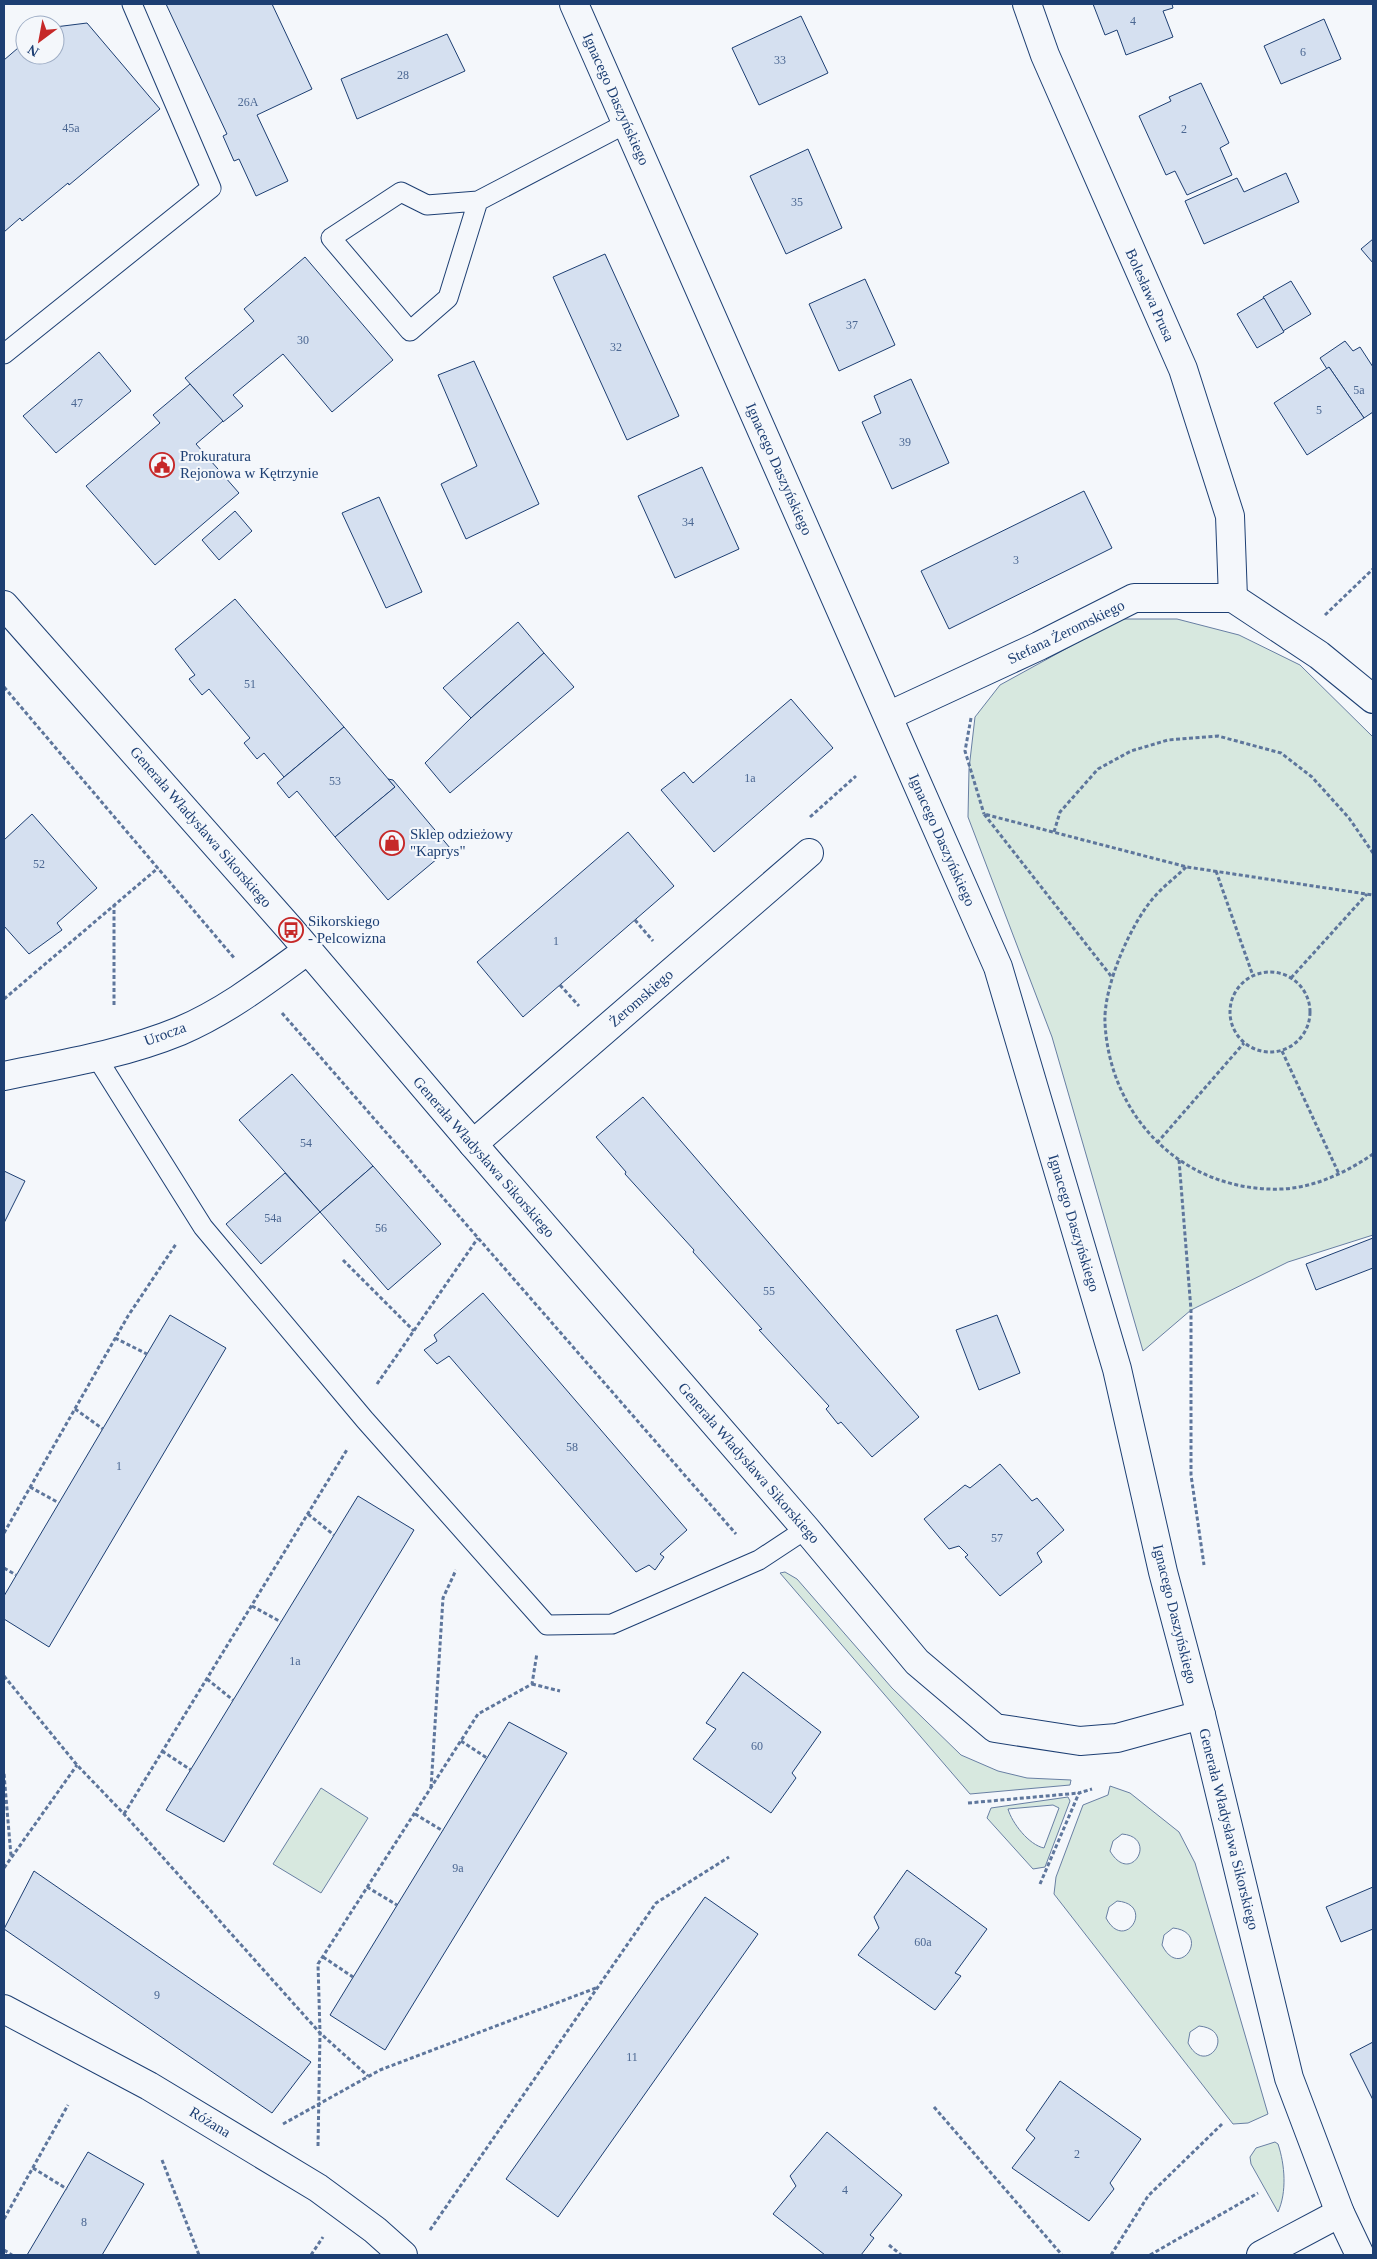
<svg xmlns="http://www.w3.org/2000/svg" width="1377" height="2259" font-family="Georgia,serif">
<rect width="100%" height="100%" fill="#f4f7fb"/>
<!-- green -->
<g fill="#d7e8df" stroke="#687fa3" fill-rule="evenodd">
<path d="M1120 619H1177L1239 635 1300 665 1373 737V1235L1288 1262 1191 1310 1143 1351 1052 1037 968 817 969 769 975 717 1000 685Z"/>
<path d="M785 1572 797 1579 892 1688 961 1755 998 1771 1027 1778 1071 1780 1070 1785 970 1794 780 1573Z"/>
<path d="M1110 1786 1130 1793 1179 1832 1195 1863 1268 2114 1248 2123 1233 2124 1054 1894 1056 1877 1083 1805 1108 1795ZM1122 1834C1159 1837 1131 1887 1110 1851L1113 1841ZM1117 1901C1156 1904 1125 1954 1106 1918L1109 1907ZM1173 1928C1212 1932 1180 1982 1162 1945L1164 1935ZM1199 2026C1239 2030 1206 2079 1188 2043L1190 2032Z"/>
<path d="M321 1788 368 1818 321 1893 273 1864Z"/>
<path d="M1068 1797 1070 1801 1045 1867 1033 1869 987 1818 991 1808ZM1053 1805 1059 1808 1044 1848C1029 1845 1012 1823 1008 1809Z"/>
<path d="M1275 2142 1278 2144C1285 2165 1287 2192 1278 2212L1251 2164 1250 2157 1256 2148Z"/>
</g>
<!-- building -->
<g fill="#d5e0f0" stroke="#1d3f73">
<path d="M166 4H272L312 89 257 115 288 181 256 196 239 159 234 161 223 136 227 134Z"/>
<path d="M1093 4H1172L1173 8 1163 11 1173 37 1126 55 1117 30 1105 35Z"/>
<path d="M801 16 828 73 759 105 732 48Z"/>
<path d="M1324 19 1341 59 1281 84 1264 46Z"/>
<path d="M87 23 160 109 69 185 68 183 22 221 20 218 4 232V60L25 42V55H55V27Z"/>
<path d="M447 34 465 71 357 119 341 79Z"/>
<path d="M1201 83 1229 143 1220 148 1232 175 1187 195 1175 171 1166 175 1139 116 1171 101 1169 97Z"/>
<path d="M808 149 842 228 786 254 750 176Z"/>
<path d="M1286 173 1299 202 1204 244 1185 201 1237 178 1244 192Z"/>
<path d="M1373 239V263L1361 249Z"/>
<path d="M605 254 679 416 627 440 553 277Z"/>
<path d="M305 257 393 360 332 412 283 354 233 395 243 406 223 422 185 378 254 321 244 309Z"/>
<path d="M865 279 895 345 839 371 809 304Z"/>
<path d="M1291 281 1311 314 1283 331 1263 297Z"/>
<path d="M1264 298 1284 332 1257 348 1237 314Z"/>
<path d="M1345 341 1353 351 1360 347 1373 367V412L1364 418 1329 367 1327 369 1320 358Z"/>
<path d="M99 352 131 391 56 453 23 416Z"/>
<path d="M474 361 539 504 466 539 441 484 477 466 438 375Z"/>
<path d="M1329 367 1364 418 1307 455 1274 403Z"/>
<path d="M911 379 949 463 892 489 862 422 881 413 874 396Z"/>
<path d="M190 384 223 421 196 444 239 493 155 565 86 486 160 423 153 415Z"/>
<path d="M702 467 739 549 675 578 638 496Z"/>
<path d="M1084 491 1112 548 949 629 921 571Z"/>
<path d="M379 497 422 592 386 608 342 513Z"/>
<path d="M235 511 252 531 219 560 202 540Z"/>
<path d="M235 599 344 727 284 777 264 753 257 759 244 743 250 738 209 689 202 695 189 679 195 675 175 649Z"/>
<path d="M518 622 544 653 471 718 443 688Z"/>
<path d="M544 653 574 687 450 793 425 763 471 718Z"/>
<path d="M791 699 833 748 714 852 661 790 684 772 693 783Z"/>
<path d="M344 727 395 787 335 837 297 791 289 798 277 783Z"/>
<path d="M388 779 393 780 450 848 388 900 335 837 395 787Z"/>
<path d="M32 814 97 888 57 923 62 930 29 954 4 926V840Z"/>
<path d="M628 832 674 886 523 1017 477 962Z"/>
<path d="M292 1074 373 1166 320 1212 239 1120Z"/>
<path d="M643 1097 919 1417 872 1457 841 1422 838 1424 826 1409 829 1406 759 1330 762 1329 693 1252 694 1250 625 1174 626 1172 596 1137Z"/>
<path d="M373 1166 441 1244 388 1290 320 1212Z"/>
<path d="M4 1171 25 1181 4 1223Z"/>
<path d="M285 1173 320 1212 261 1264 226 1224Z"/>
<path d="M1373 1238V1268L1316 1290 1306 1264Z"/>
<path d="M483 1293 687 1530 660 1554 664 1557 655 1570 649 1565 636 1572 449 1356 437 1364 424 1350 437 1341 434 1335Z"/>
<path d="M170 1315 226 1348 49 1647 4 1619V1596Z"/>
<path d="M997 1315 1020 1373 979 1390 956 1330Z"/>
<path d="M1000 1464 1032 1501 1037 1498 1064 1530 1037 1553 1042 1562 1000 1596 965 1557 968 1555 959 1546 949 1549 924 1519 965 1485 970 1488Z"/>
<path d="M358 1496 414 1530 224 1842 166 1810Z"/>
<path d="M743 1672 821 1732 792 1773 796 1778 771 1813 693 1759 716 1729 706 1723Z"/>
<path d="M509 1722 567 1753 385 2050 330 2015Z"/>
<path d="M907 1870 987 1929 955 1973 961 1976 935 2010 858 1955 879 1928 874 1917Z"/>
<path d="M34 1871 311 2062 272 2113 4 1929Z"/>
<path d="M1373 1887V1929L1341 1942 1326 1907Z"/>
<path d="M705 1897 758 1934 558 2217 506 2179Z"/>
<path d="M1373 2042V2100L1350 2054Z"/>
<path d="M1060 2081 1141 2139 1110 2183 1114 2189 1089 2221 1012 2168 1035 2138 1026 2130Z"/>
<path d="M827 2132 902 2195 870 2235 874 2238 861 2255H825L773 2214 796 2186 790 2176Z"/>
<path d="M88 2152 144 2184 102 2255H27Z"/>
</g>
<g fill="none" stroke-linecap="round" stroke-linejoin="round">
<defs>
<g id="lane">
<path d="M478 201 448 298 410 331 331 238 401 192 427 205 478 201 627 123"/>
<path d="M4 354 211 188 132 4"/>
<path d="M97 1058 203 1227 365 1420 547 1625 612 1624 759 1560 806 1529"/>
</g>
<g id="street">
<path d="M1027 4 1045 55 1183 369 1230 516 1233 598"/>
<path d="M888 716 1039 646 1134 598H1233L1319 655 1373 699"/>
<path d="M4 1076C63 1064 124 1054 180 1031 227 1011 268 979 308 950"/>
<path d="M473 1144 809 853"/>
<path d="M4 2009 149 2086 318 2188 375 2230 403 2255"/>
<path d="M1261 2255 1340 2213"/>
</g>
<g id="secondary">
<path d="M574 4 998 967 1117 1369 1163 1572 1201 1715 1289 2078 1340 2213 1360 2255"/>
<path d="M4 605 291 930 473 1144 806 1529 917 1662 995 1728 1080 1741 1117 1738 1201 1715"/>
</g>
</defs>
<!-- lane casing -->
<use href="#lane" stroke="#1d3f73" stroke-width="21"/>
<!-- street casing -->
<use href="#street" stroke="#1d3f73" stroke-width="30"/>
<!-- secondary casing -->
<use href="#secondary" stroke="#1d3f73" stroke-width="30"/>
<!-- path -->
<g stroke="#5e769c" stroke-width="3" stroke-dasharray="4 2.5" stroke-linecap="butt">
<path d="M1325 615 1373 569"/>
<path d="M4 687 235 959"/>
<path d="M971 718 965 751 984 814"/>
<path d="M810 817 856 776"/>
<path d="M1054 832 1060 812 1098 769 1131 751 1168 740 1218 736 1281 753 1312 777 1349 818 1373 853"/>
<path d="M1186 867C1176 877 1165 885 1156 895 1131 922 1103 987 1105 1023 1110 1119 1185 1193 1283 1189 1316 1187 1347 1172 1373 1154"/>
<path d="M1216 871 1253 976"/>
<path d="M635 920 653 941"/>
<circle cx="1270" cy="1012" r="40"/>
<path d="M1111 976 984 814 1187 867 1373 895"/>
<path d="M1291 978 1367 894"/>
<path d="M560 985 579 1006"/>
<path d="M4 999 158 868"/>
<path d="M114 1005V906"/>
<path d="M282 1013 736 1534"/>
<path d="M1282 1051 1339 1174"/>
<path d="M1157 1143 1244 1043"/>
<path d="M1179 1160 1191 1310V1475L1204 1565"/>
<path d="M343 1260 414 1331"/>
<path d="M115 1338 147 1354"/>
<path d="M377 1384 478 1238"/>
<path d="M75 1409 103 1429"/>
<path d="M30 1487 59 1503"/>
<path d="M308 1514 334 1535"/>
<path d="M4 1533 128 1316 176 1244"/>
<path d="M4 1568 16 1575"/>
<path d="M252 1606 281 1622"/>
<path d="M4 1676 77 1765 124 1814 320 2033 368 2076"/>
<path d="M207 1679 233 1700"/>
<path d="M532 1684 560 1691"/>
<path d="M461 1741 487 1758"/>
<path d="M162 1751 191 1770"/>
<path d="M4 1774 11 1856"/>
<path d="M431 1788 443 1598 456 1570"/>
<path d="M968 1803 1079 1793"/>
<path d="M124 1814 348 1448"/>
<path d="M415 1814 443 1831"/>
<path d="M4 1868 77 1765"/>
<path d="M1040 1884 1079 1793 1092 1789"/>
<path d="M367 1887 397 1905"/>
<path d="M323 1957 353 1977"/>
<path d="M934 2107 1062 2255"/>
<path d="M283 2124 380 2070 596 1988"/>
<path d="M318 2146 320 2033 318 1964 478 1714 532 1684 537 1653"/>
<path d="M162 2160 199 2255"/>
<path d="M33 2168 67 2189"/>
<path d="M4 2219 68 2105"/>
<path d="M430 2230 656 1903 729 1857"/>
<path d="M889 2245 901 2255"/>
<path d="M4 2250 12 2255"/>
<path d="M311 2255 323 2237"/>
<path d="M1111 2255 1148 2196 1222 2124"/>
<path d="M1150 2255 1258 2193"/>
</g>
<!-- lane -->
<use href="#lane" stroke="#f4f7fb" stroke-width="19"/>
<!-- street -->
<use href="#street" stroke="#f4f7fb" stroke-width="28"/>
<!-- secondary -->
<use href="#secondary" stroke="#f4f7fb" stroke-width="28"/>
</g>
<!-- icons -->
<defs>
<symbol id="civic-ring" viewBox="-11 -11 22 22"><circle r="9.5" fill="#f4f7fb" stroke="#c62828" stroke-width="1.5"/><path d="M-.6-6.5H3V-4.5H.6V-3L4-1V1h2V6H-6V1h2V-1L-.6-3ZM-1.2 2.5V6h2.4V2.5Z" fill="#c62828"/></symbol>
<symbol id="shop-ring" viewBox="-11 -11 22 22"><circle r="9.5" fill="#f4f7fb" stroke="#c62828" stroke-width="1.5"/><path d="M-5-2.5h2.3a2.7 3.5 0 0 1 5.4 0H5L5.5 6h-11ZM-1.5-2.5h3a1.5 2.3 0 0 0-3 0Z" fill="#c62828"/></symbol>
<symbol id="bus-ring" viewBox="-11 -11 22 22"><circle r="9.5" fill="#f4f7fb" stroke="#c62828" stroke-width="1.5"/><path d="M-5-6H5V4H4V6H2V4H-2V6H-4V4H-5ZM-3.5-4V0h7V-4ZM-3.5 1.2v1.5H-2V1.2ZM2 1.2v1.5H3.5V1.2Z" fill="#c62828"/></symbol>
</defs>
<g fill-rule="evenodd">
<use href="#civic-ring" x="148" y="451" width="28" height="28"/>
<use href="#shop-ring" x="378" y="829" width="28" height="28"/>
<use href="#bus-ring" x="277" y="916" width="28" height="28"/>
</g>
<g text-anchor="middle" stroke-width="4" stroke-linejoin="round" paint-order="stroke">
<!-- number labels -->
<g font-size="12" fill="#4b6792">
<text x="1133" y="25">4</text>
<text x="1303" y="56">6</text>
<text x="780" y="64">33</text>
<text x="403" y="79">28</text>
<text x="248" y="106">26A</text>
<text x="71" y="132">45a</text>
<text x="1184" y="133">2</text>
<text x="797" y="206">35</text>
<text x="852" y="329">37</text>
<text x="303" y="344">30</text>
<text x="616" y="351">32</text>
<text x="1359" y="394">5a</text>
<text x="77" y="407">47</text>
<text x="1319" y="414">5</text>
<text x="905" y="446">39</text>
<text x="688" y="526">34</text>
<text x="1016" y="564">3</text>
<text x="250" y="688">51</text>
<text x="750" y="782">1a</text>
<text x="335" y="785">53</text>
<text x="39" y="868">52</text>
<text x="556" y="945">1</text>
<text x="306" y="1147">54</text>
<text x="273" y="1222">54a</text>
<text x="381" y="1232">56</text>
<text x="769" y="1295">55</text>
<text x="572" y="1451">58</text>
<text x="119" y="1470">1</text>
<text x="997" y="1542">57</text>
<text x="295" y="1665">1a</text>
<text x="757" y="1750">60</text>
<text x="458" y="1872">9a</text>
<text x="923" y="1946">60a</text>
<text x="157" y="1999">9</text>
<text x="632" y="2061">11</text>
<text x="1077" y="2158">2</text>
<text x="845" y="2194">4</text>
<text x="84" y="2226">8</text>
</g>
<!-- street labels -->
<g font-size="15" fill="#1d3f73" stroke="#f4f7fb">
<text transform="translate(616 99) rotate(66)" y="5">Ignacego Daszyńskiego</text>
<text transform="translate(1150 295) rotate(66)" y="5">Bolesława Prusa</text>
<text transform="translate(779 469) rotate(66)" y="5">Ignacego Daszyńskiego</text>
<text transform="translate(1066 632) rotate(-26)" y="5">Stefana Żeromskiego</text>
<text transform="translate(201 827) rotate(49)" y="5">Generała Władysława Sikorskiego</text>
<text transform="translate(942 840) rotate(66)" y="5">Ignacego Daszyńskiego</text>
<text transform="translate(641 998) rotate(-41)" y="5">Żeromskiego</text>
<text transform="translate(165 1034) rotate(-20)" y="5">Urocza</text>
<text transform="translate(484 1157) rotate(49)" y="5">Generała Władysława Sikorskiego</text>
<text transform="translate(1074 1223) rotate(73)" y="5">Ignacego Daszyńskiego</text>
<text transform="translate(749 1463) rotate(49)" y="5">Generała Władysława Sikorskiego</text>
<text transform="translate(1175 1614) rotate(76)" y="5">Ignacego Daszyńskiego</text>
<text transform="translate(1229 1829) rotate(76)" y="5">Generała Władysława Sikorskiego</text>
<text transform="translate(210 2122) rotate(31)" y="5">Różana</text>
</g>
<!-- poi labels -->
<g font-size="15" fill="#1d3f73" stroke="#f4f7fb" text-anchor="start">
<text x="180" y="461">Prokuratura<tspan x="180" dy="17">Rejonowa w Kętrzynie</tspan></text>
<text x="410" y="839">Sklep odzieżowy<tspan x="410" dy="17">"Kaprys"</tspan></text>
<text x="308" y="926">Sikorskiego<tspan x="308" dy="17">- Pelcowizna</tspan></text>
</g>
</g>
<!-- border -->
<rect width="1377" height="2259" fill="none" stroke="#1d3f73" stroke-width="10"/>
<!-- north arrow -->
<g transform="translate(40 40) rotate(212)"><circle r="24" fill="#f4f7fb" stroke="#9eadc5"/>
<path d="M0-4L9 19L0 12L-9 19Z" fill="#c62828"/>
<text y="-8" font-size="14" font-weight="bold" text-anchor="middle" fill="#1d3f73">N</text>
</g>
</svg>
